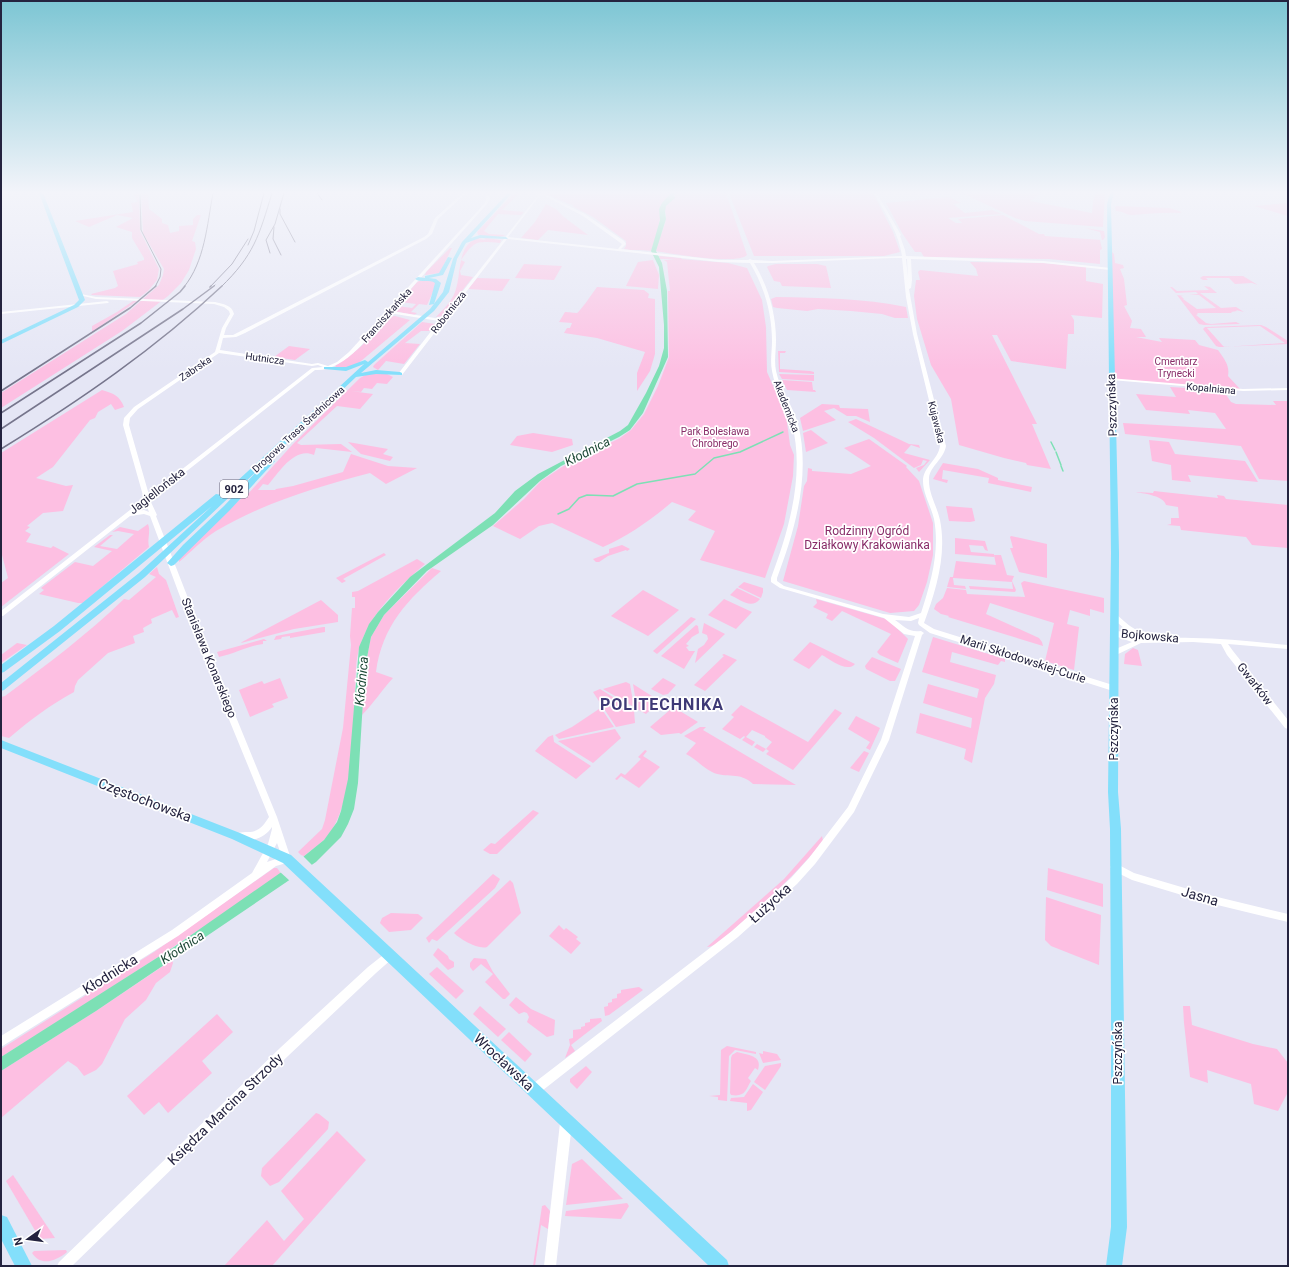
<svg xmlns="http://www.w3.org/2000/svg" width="1289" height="1267" font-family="Roboto,sans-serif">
<rect width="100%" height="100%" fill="#e5e6f5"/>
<!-- green -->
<g fill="#fdbfe2" fill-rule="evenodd">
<path d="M133 193H139L140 231 159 269 157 280 148 291 140 297 92 295 91 294 115 288 118 286 113 271 138 264 137 262 144 260V258L132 238V232L116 227 133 218 117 215 89 227 75 221 133 212 131 203 138 202Z"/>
<path d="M141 193H148L149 209 162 219V223L168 225 170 233 179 231V226L193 225V219L197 215H201L192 241 195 242 196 249 189 270 181 283 168 296 122 331 1 408V393L126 314 159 285 163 275 164 269 143 233Z"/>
<path d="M514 193H520L502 210 524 212 521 215 498 214 484 231 489 234 505 235C499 239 486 237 478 235L477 232Z"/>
<path d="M544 193 561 194 671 193 661 214 657 233 651 251C642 249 633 251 624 249L626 246V241L593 217 572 206 574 205 569 204Z"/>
<path d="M677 193H726L747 255C738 265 672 254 656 251 658 239 664 230 666 219 667 214 664 211 665 207 666 204 675 195 677 193Z"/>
<path d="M729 193H873L893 232 900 252 884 256H754Z"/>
<path d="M962 193H1042L1030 201 1092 213 1093 201 1096 193H1105L1103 227 1025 221 1015 218Z"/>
<path d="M949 197 961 203 953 204 965 213 992 210 1002 214 948 218 956 223H962L958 219 1003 215 1039 234H1044L1045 236 1102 240 1100 232 1085 228 1104 231 1105 237 1103 240H1100L1102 249 1100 250V264L1049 259 924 257 921 252H915L902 233 886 203Z"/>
<path d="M1288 203V216L1254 206Z"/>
<path d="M546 204 556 209 564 217 588 235 548 230 538 240 521 238 535 222Z"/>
<path d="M1116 206 1169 208 1182 212 1180 213C1164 212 1148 214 1132 215 1126 215 1123 211 1116 211L1115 208Z"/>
<path d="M477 238H482L478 239 487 240 484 239 486 238 501 240 500 243C476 241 475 240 461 260L465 262 460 271 461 275 473 277 442 316 436 317C443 310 451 302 455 292 462 274 456 247 477 238Z"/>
<path d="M450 248H452L440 273 425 275 426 272Z"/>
<path d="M1110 250 1114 254 1115 263 1123 265 1124 268 1120 269 1124 279 1127 305 1124 306 1132 321 1130 328 1141 329 1146 337H1136L1162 342 1159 338 1195 340 1199 345 1218 350C1224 359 1230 365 1228 376L1240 389 1113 379Z"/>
<path d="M659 256 682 258 681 259 728 263 747 268 762 300 766 327 767 372 786 415 790 445 794 455 793 476 784 524 765 578 700 560 715 531 688 520 696 511 672 502C651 520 628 536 603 547L552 523 539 526 520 539 493 526 524 499 541 481 562 467 620 438 631 430 644 414 658 386 669 357 668 291H670L667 262 664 260 675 259H660Z"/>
<path d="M653 260 659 275 658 289 626 286 638 262Z"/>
<path d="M970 262 1045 263 1086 267V281L1103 284 1102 318 1071 315 1074 320V334H1068L1066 369 1011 361 997 335H992L1037 424H1032L1051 469 1027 465 1026 463 1004 458 959 445 951 399 931 365 917 319 914 296 916 280H920L918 272 920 270 978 276 976 269Z"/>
<path d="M524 264 562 266 554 280 515 278Z"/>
<path d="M776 264H817L826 266 831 288 782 286 780 282 774 281 767 267 768 266Z"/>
<path d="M1203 276H1243L1258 285 1252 283 1235 284 1229 278H1206L1208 280H1203L1200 278Z"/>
<path d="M477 278 510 279 502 291 468 289Z"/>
<path d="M422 280H432L437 283 427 305 419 304 411 312 417 313 414 315 393 311 397 306 412 308 416 304 400 302 417 282Z"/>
<path d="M1204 286 1210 287 1217 293H1200L1221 308 1236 307 1244 312 1236 310 1237 311 1231 312 1232 313H1197L1198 314 1196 315 1206 323 1211 324 1236 322 1240 324 1204 325 1199 324 1177 295 1184 296H1181L1184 299H1183L1197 309 1216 308 1199 295H1189L1198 294 1196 292 1176 293 1170 287H1172L1177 291 1209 290Z"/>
<path d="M597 287 644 290 649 294 648 298 655 299V354L650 371 637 391V373L645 352 597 338 564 333 567 328H570L572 323 559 322 565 312C568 312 575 313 577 313 579 313 595 290 597 287Z"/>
<path d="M776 297C820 298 863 298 906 307L908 318H895L882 314 851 311 818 309 807 311 777 308 773 307 771 299Z"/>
<path d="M133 301H137L92 332V326L117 312Z"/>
<path d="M395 316 410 320 355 366 352 368H335L336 365C357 353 372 336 388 317Z"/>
<path d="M422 322 435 324 430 331H421L405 343 420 344 404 364 386 361 378 370 373 367 374 365Z"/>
<path d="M1261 325 1266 327 1288 341V344L1219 347 1216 346 1203 329 1205 327ZM1260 326 1285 343 1224 347 1207 328Z"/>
<path d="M289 346 310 349 295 360 274 357Z"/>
<path d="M778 351H786L785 353H780V369L810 371 814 372V374L779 372Z"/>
<path d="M367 374H387L393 377 387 384 377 383 372 389 364 388 361 392 351 391 373 394 360 409 337 406 297 443 301 445 341 444 352 452 316 448 314 455C295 446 279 472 268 485L263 484 258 490H275L276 489 293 486 343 472 351 454 388 466 417 468 386 484 370 473C317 487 263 503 216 531 203 539 191 552 179 562V558L238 501 247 495 293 444 360 378Z"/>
<path d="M779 374 814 375V381L782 379Z"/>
<path d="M782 380 812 382 813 390H815L816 392 787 390Z"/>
<path d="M1170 387 1223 390 1231 402 1236 404 1276 405 1273 401H1288V481L1259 479 1241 446 1125 434 1123 423 1226 429 1215 413 1188 410 1190 414 1146 410 1136 394 1176 397Z"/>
<path d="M102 390C113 393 120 396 124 407L115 410 111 404 98 412 95 418 90 420 53 467 36 478 66 486 73 485 63 511 43 513 27 526 30 527 25 531 31 534 26 542 51 548 53 546 69 554 1 607V583L8 578 1 551V453Z"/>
<path d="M822 404 839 405 840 408 868 409 870 422 856 416H847L834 408 824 411 836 420 803 431 800 418Z"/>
<path d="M856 419 909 444 919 445 920 448 911 445 904 453 930 460 919 472 916 468 924 465 927 461 923 460 921 465 914 468 874 438 848 422Z"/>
<path d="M811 430 828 443 806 452 803 433Z"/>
<path d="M533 433 572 439 573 445 552 452 510 445 517 436Z"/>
<path d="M869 439 907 466 906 467 919 481 933 523V555L927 582 919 605 914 611 890 613 783 581 798 526 804 486 807 481 808 468 812 469V471L851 474 871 466 844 448Z"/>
<path d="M1149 440 1169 442 1175 454 1245 461 1258 482 1188 475 1191 482 1172 480 1171 465 1152 461Z"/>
<path d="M348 442 388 449 383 454 393 457 390 461 361 454Z"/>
<path d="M943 463 978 469 998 478V480L1032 487 1031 492 988 483 989 478 943 470 942 479 948 480 947 483 933 479Z"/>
<path d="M1154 491 1218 498 1217 495 1224 496 1226 499 1288 505V548L1252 545 1246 537 1181 530 1180 526 1167 525 1171 524V518H1179L1178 507 1166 505C1164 496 1146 494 1136 492L1153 493Z"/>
<path d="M946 506 972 508 975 521 970 522 949 521Z"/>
<path d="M148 524C151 532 147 538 149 547L83 603H78L39 594 44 590 41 588 75 562 93 566 112 551 94 547 110 535H113L100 546 117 549 134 534 118 531 112 532 120 527 138 531Z"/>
<path d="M1011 536 1047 544V578L1019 572 1010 548H1013L1010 537Z"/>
<path d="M955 538 985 541 988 551 985 550 983 546 969 545 971 552 994 554V557L955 554Z"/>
<path d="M622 545 630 549 627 551 626 550 608 556 599 562H596L593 559 609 553V549Z"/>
<path d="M384 553 386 555 343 579 346 581 342 583 336 578Z"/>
<path d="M994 555H1001L1007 575 1014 576 1012 581 1016 590 1015 592 970 589 969 586 1013 589 1012 582 953 578 954 585 965 586 966 589 947 587 950 577H953L956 561 996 565Z"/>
<path d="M417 559 425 564C399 587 371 612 360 646 355 660 356 676 355 691 352 732 354 803 328 835 322 844 311 849 303 857L298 852 322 829 325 820 343 728 351 645 350 636 352 608H355V597H352V592L358 591Z"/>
<path d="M157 567 159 574 166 580 179 617 176 618 172 610 151 619 152 623 143 628 144 632 133 636 135 643 108 653 78 680 75 686 74 692C50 705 30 720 9 738L1 736V697L5 696C46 665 87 635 124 599L129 600 156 577 149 574Z"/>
<path d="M432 568 441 571C408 599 382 626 376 672L393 678C382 690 373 704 362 715L365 668 371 637 384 615Z"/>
<path d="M1024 581 1104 598V613L1090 609V616L1070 610 1067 624 1079 627 1074 670 1045 661 1054 623 990 603 986 614 1039 638 1042 642 1043 646 948 617 949 616 941 614 934 609 936 604 943 598 947 588 966 590 967 594 1025 597 1021 583Z"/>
<path d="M744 582 763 588V592L761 598 738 587Z"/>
<path d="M737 588 760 599C751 610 740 599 730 595Z"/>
<path d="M643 590 679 610 648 636 611 616Z"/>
<path d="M724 599 752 612 736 629 708 615Z"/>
<path d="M816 599 886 619C893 624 902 633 908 639L898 663 880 655 877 652 891 634 842 611 832 621 826 618 828 614 813 607 817 603Z"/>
<path d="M321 600 338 615V622L294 629 241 643 242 642Z"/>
<path d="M691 617 696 619 657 654 653 651Z"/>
<path d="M704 623 725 634 695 663 698 649 704 645 708 639 707 635 702 633Z"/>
<path d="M696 625 698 626 699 633 692 637 686 644 689 646 686 647 689 651H695L684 669 661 656Z"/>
<path d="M323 627H325V632L290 638V636L282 637 281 639 274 640 276 636Z"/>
<path d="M933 637 1005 659V662L1001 661 998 665 952 652 950 662 996 675 994 684 985 698 972 763 964 759 966 749 916 733 920 713 971 728 972 718 923 703 928 684 977 698 979 689 922 672Z"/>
<path d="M264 639 267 641H263V644C248 646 234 654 219 657L217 652Z"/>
<path d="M810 642 855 664C847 673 831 660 822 655L809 669 793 660Z"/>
<path d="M17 643 27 645 1 663V655Z"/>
<path d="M1133 648 1138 650 1142 666 1124 664 1125 654Z"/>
<path d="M724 654 737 660 705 691 694 685 724 656 722 655Z"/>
<path d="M872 657 901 669 895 681H890L866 669 865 666Z"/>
<path d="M280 678 288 698 272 704 274 707 250 717 239 690 262 681 264 684Z"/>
<path d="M663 678 676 685 668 694 663 695 651 689Z"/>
<path d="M626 682 630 684 634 707 603 689Z"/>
<path d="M633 684 658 700V703L646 714 637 709Z"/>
<path d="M600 689 634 710 635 723 616 727 593 692Z"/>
<path d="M741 705 808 742 835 709 842 713 793 770 766 754 769 751 766 749 763 752 754 747 757 744 766 749 772 742 765 737V736L752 730 746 737 755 742 752 746 742 740 745 737 744 736 740 739 722 729 734 717 731 715Z"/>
<path d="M675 708 698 722 681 734 679 733 661 735 650 727 671 709Z"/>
<path d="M599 709 603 711 614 727 559 739 555 735 572 727Z"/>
<path d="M856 716 880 728 870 750 866 748 870 742 848 729Z"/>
<path d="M700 727H706L703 730 796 785 753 784C740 771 726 779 712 772 702 767 696 759 686 754L696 743 684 736Z"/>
<path d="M615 729 621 738 593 763 558 741Z"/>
<path d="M553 735 554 742 591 766 576 779 535 751 548 737Z"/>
<path d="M645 750 647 751 643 756 660 767 639 788 621 776 617 780 615 779 621 773 625 775 641 759 638 757Z"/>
<path d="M864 751 869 753 859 772 850 768Z"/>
<path d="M533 810 539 813 497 854H490L483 850 491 843 495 844Z"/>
<path d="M822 836 823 841 821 844C794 875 766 903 734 929 727 935 716 947 707 947L784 879Z"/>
<path d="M274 868H277L281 873C190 938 96 998 1 1057V1049L154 952Z"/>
<path d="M1048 868 1103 884V907L1047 890Z"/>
<path d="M493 874 500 879 495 888 437 941 432 939 429 943 426 938Z"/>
<path d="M510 880 513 883 521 913 487 947C478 950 460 939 454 933Z"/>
<path d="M1046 897 1101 915 1099 965 1051 946 1045 940Z"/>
<path d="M391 913 418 914 423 918 411 930 389 932 380 923 382 918Z"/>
<path d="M559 925 564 930 566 928 578 937 576 939 581 943 571 954 549 936Z"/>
<path d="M438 948 448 956 449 959 454 962V967L448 970 433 955Z"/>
<path d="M474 958 486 959 493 972 510 994 505 999H503L485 982 493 974 481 964 473 971 470 967V963Z"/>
<path d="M172 960 173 963 170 972 156 983 146 1000 125 1019 102 1064 96 1070 84 1076 77 1067 68 1061 1 1118V1071L96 1011Z"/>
<path d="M437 967 464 991 456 999 429 974Z"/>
<path d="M639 987 643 990 609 1015 605 1016 604 1007 608 1006V1003L612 1002V999L617 998V994L621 993V990Z"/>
<path d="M516 997 531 1009 555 1020 554 1035 547 1037 527 1022 529 1017 527 1013 524 1012 519 1014 509 1005Z"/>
<path d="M480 1006 506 1029 498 1037 473 1014Z"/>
<path d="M1183 1006H1190L1192 1025 1253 1044 1277 1049 1288 1063V1092L1278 1111 1254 1104 1251 1084 1207 1070 1208 1083 1190 1077 1184 1023Z"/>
<path d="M217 1014 233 1032 202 1061 212 1073 168 1113 159 1102 144 1115 127 1096Z"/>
<path d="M601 1018 602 1021 571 1045 575 1051 565 1058 570 1045 569 1039 573 1038V1030L581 1029V1027L585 1026V1023L590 1022V1019Z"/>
<path d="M509 1032 532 1054 525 1062 501 1040Z"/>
<path d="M727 1046 756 1052V1054L735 1050 729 1056 727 1101 718 1100V1097L709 1096 720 1095 721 1050Z"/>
<path d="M763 1051 777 1054 781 1060 763 1063 759 1053 763 1054Z"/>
<path d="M737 1052C747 1055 763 1055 758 1070L755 1068 748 1078 751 1081C745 1091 745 1097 731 1095L730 1093 731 1058 732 1055Z"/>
<path d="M781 1063V1066L765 1090 754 1082 765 1066Z"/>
<path d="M586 1066 592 1072 577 1089 570 1082V1079Z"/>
<path d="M753 1084 763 1092 751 1110 747 1111V1103L730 1101 731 1098 744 1097Z"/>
<path d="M316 1113 319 1114 329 1122 328 1129 279 1182 270 1186 261 1176 262 1168Z"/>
<path d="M337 1131 366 1160 272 1266H224L267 1220 284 1241 304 1219 281 1191Z"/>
<path d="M582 1159 623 1199 566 1205 572 1164Z"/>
<path d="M13 1175 55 1238 40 1239 6 1181Z"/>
<path d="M627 1203 629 1206 621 1219 565 1216 566 1211Z"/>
<path d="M545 1205 550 1211 548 1229 541 1225 535 1266H533L542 1206Z"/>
<path d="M66 1250 67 1252C56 1261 41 1267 32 1253L34 1251Z"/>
</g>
<!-- water -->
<path fill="#7de0b5" d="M671 193H677L674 195 675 198 666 206 665 212 666 219 656 251 662 263 667 291 668 357 643 413 630 430 619 437 561 466 540 481 493 525 427 571 384 615 371 637 365 668 358 783 354 809 348 824 341 837 316 862 96 1011 1 1071V1057L174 947 303 857 324 840 337 822 341 811 348 779 359 647 369 624 378 612 410 577 495 513 515 491 538 474 620 431 628 425 646 393 659 366 664 348V325L659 267 651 251 660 220 659 209 662 203Z"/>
<!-- pier -->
<path fill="#e5e6f5" d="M302 855 313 866 290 881 279 871Z"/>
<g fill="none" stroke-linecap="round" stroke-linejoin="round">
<!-- stream -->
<g stroke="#7de0b5" stroke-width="1.5">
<path d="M1051 442 1055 450"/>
<path d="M1056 452 1061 465"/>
<path d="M1061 466 1063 471"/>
<path d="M558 514 569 509 579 498 587 495 613 496 637 484 695 474 714 458 740 452 783 432"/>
</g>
<!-- minor -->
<g fill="#fff" fill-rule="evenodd">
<path d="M463 193H466L438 219 432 234 426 239 245 333 236 337 223 338 220 350 312 364 318 363 328 366 337 362 349 352 485 203 486 199 485 193H487L490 199 487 204 391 311 441 319 540 193H543L585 214 624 241 626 244 621 249 719 260H748L750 259 752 260 772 261 902 256C899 233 885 213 874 193H877L901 235 900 236 905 250 906 256 1043 261 1111 268V270H1110L1043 263 911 259 912 280 911 288 909 289 917 334 946 446C944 459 930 466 929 478 928 493 937 506 940 520 947 555 936 590 924 623L934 629 1116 686 1117 688 1116 690 1113 691 930 633 919 625 918 623 919 618 911 621 895 620C904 626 909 633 921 631L924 633 922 635 889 740 854 812 815 864 797 884 738 937 538 1094 534 1095 530 1094 529 1090 530 1086 732 931 791 878 809 858 848 807 881 740 915 636 904 634 884 618 780 588 771 582V578C789 530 805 475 792 424 788 406 775 390 772 371 770 361 772 351 772 341 772 313 764 286 750 263L719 262 507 239 402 375 398 374 439 321 389 313C371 334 345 372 315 370L150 500 157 515 156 516 202 634 277 817 291 859 290 862 276 866 178 936 1 1047V1036L172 930 252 873 268 844 272 829V827C265 838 251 843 238 839L237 836 238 833C242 832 244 832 248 832 259 832 264 825 269 817L194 634 150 516 144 514 130 516 3 616H1V611L144 499 123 425 124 418 134 407 215 352 222 328 230 314 229 311 224 307 214 304 96 299 79 295 81 294 96 297 215 302C223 304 232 305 234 314L226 328 224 335H233L424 237 428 234 435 218ZM541 194 583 216 622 244 618 249 508 237ZM892 258H902L906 297 913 334 940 446C938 460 923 467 923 481 923 494 931 506 934 519 940 551 931 582 921 613L909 617 883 614 784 586 777 581V578C795 530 811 475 798 424 793 405 780 390 776 371 774 361 776 351 776 340 776 313 768 286 754 263H772ZM906 259H907L908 278ZM219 353 312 366 318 365 323 367 312 368 149 495 129 425 130 418 138 409ZM146 504 149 512 144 510 136 511ZM277 843 282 857 267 862Z"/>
<path d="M107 301 109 302 108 303 1 314V312Z"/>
<path d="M1109 378 1243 389 1288 388V390L1243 391 1111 380 1109 379Z"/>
<path d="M1112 614H1116C1124 621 1133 630 1142 632 1149 634 1156 631 1161 636L1157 638 1130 636 1133 637C1153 639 1172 637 1192 638 1224 638 1256 642 1288 645V649L1228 644 1233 651 1288 720V729L1285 728 1227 655 1221 644 1193 642 1141 643 1114 656 1110 653 1111 651 1132 642 1112 635 1111 633 1112 631H1114L1130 632 1125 629 1112 618 1111 616Z"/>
<path d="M1115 863 1134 873 1205 894 1288 914V922L1205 902 1132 880 1112 870 1110 867 1112 864Z"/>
<path d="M390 950 393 952 395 955 393 958 376 973 288 1056 72 1266H57L59 1262 280 1048 368 967 387 952Z"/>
<path d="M566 1117 570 1119 572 1123 556 1266H544L560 1123 562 1119Z"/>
</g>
<!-- major -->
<g fill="#83dffb" fill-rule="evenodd">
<path d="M39 193H43L85 300 78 307 1 344V340L74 305 79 300Z"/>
<path d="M508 193H512L471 238 480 235 506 237 508 239 480 238 466 243 457 259 449 292 434 311 361 373 376 370 400 372 402 373V375L376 374 356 377 270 459 275 461 230 510 174 565 171 566 167 563 183 545 224 506 262 466 145 577 4 690 1 691V683L139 573 212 506 60 631 4 672 1 673V665L54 626 216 494 222 495 364 364 346 371 324 369V367H346L365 360 368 362 430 309 443 292 453 259 462 242Z"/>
<path d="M1110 193H1114L1111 204 1119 553 1118 792 1121 829 1127 1227 1122 1266H1106L1111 1227V1016L1110 829 1108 792 1111 553 1107 204Z"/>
<path d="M448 257 452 258 443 275 429 278 436 279 441 283 434 304 429 305 435 283C430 279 421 283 415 279L418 277 425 278V276L439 273Z"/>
<path d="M1 740 240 833 291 855 727 1260 729 1266H709L283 863 232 839 1 748Z"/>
<path d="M1 1215 7 1217 32 1266H15L1 1239Z"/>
</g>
<!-- rail-far1 -->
<g stroke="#76758c" stroke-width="1">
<path d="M140 193 141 230 161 269 160 277 155 287"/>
<path d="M317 193 322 200"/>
<path d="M280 209V214L295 242"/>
<path d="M274 227 273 239 281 255"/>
<path d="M248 245 254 231 264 193"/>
<path d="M270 253 266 240 275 224 284 193"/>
<path d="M184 287C205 261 207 225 213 193"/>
<path d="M210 287 232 264 248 239"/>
<path d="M213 287 215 285"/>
<path d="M221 287C254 255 259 236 272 193"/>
</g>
<!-- rail -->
<g stroke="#76758c" stroke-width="1.5">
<path d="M210 287 211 286"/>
<path d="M1 391 130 308 156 286"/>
<path d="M1 413 141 323 180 292 185 286"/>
<path d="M1 429 183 309 214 286"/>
<path d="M1 449C79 401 155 349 222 286"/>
</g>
</g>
<!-- sky -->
<linearGradient id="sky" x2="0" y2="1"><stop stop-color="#7dc6d4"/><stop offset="0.52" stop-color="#f3f4fa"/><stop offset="1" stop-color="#f3f4fa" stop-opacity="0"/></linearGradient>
<rect width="1289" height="370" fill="url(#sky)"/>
<g text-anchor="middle" stroke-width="3.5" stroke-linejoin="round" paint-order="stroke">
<!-- far-street labels -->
<g font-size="10" fill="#24233f" stroke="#fff">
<text transform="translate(448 312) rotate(-52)" y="4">Robotnicza</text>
<text transform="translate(386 315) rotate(-48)" y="4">Franciszkańska</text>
<text transform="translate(265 358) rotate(8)" y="4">Hutnicza</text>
<text transform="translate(195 368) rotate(-34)" y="4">Zabrska</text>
<text transform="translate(1211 388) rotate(5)" y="4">Kopalniana</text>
<text transform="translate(787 406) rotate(69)" y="4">Akademicka</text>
<text transform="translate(937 422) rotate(76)" y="4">Kujawska</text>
<text transform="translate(298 429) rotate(-43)" y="4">Drogowa Trasa Średnicowa</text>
</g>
<!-- far-park labels -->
<g font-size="10" fill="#882c68" stroke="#fff">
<text x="1176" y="365">Cmentarz<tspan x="1176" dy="12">Trynecki</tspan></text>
<text x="715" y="435">Park Bolesława<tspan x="715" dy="12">Chrobrego</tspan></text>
</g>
<!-- shield labels -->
<rect fill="#fff" stroke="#666579" stroke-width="1" x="220" y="480" width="28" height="18" rx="3"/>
<g font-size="11" font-weight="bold" fill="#24233f">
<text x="234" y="493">902</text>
</g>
<!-- street labels -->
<g font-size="12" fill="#24233f" stroke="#fff">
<text transform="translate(1112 405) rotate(-92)" y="4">Pszczyńska</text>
<text transform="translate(157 491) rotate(-38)" y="4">Jagiellońska</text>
<text transform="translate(1150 636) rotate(5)" y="4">Bojkowska</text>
<text transform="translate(209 658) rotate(68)" y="4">Stanisława Konarskiego</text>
<text transform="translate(1023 659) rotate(18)" y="4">Marii Skłodowskiej-Curie</text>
<text transform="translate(1255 684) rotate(52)" y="4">Gwarków</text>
<text transform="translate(1114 729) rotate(-90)" y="4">Pszczyńska</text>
<text transform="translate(1118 1053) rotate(-90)" y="4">Pszczyńska</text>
</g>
<!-- park labels -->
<g font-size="12" fill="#882c68" stroke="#fff">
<text x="867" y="535">Rodzinny Ogród<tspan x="867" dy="14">Działkowy Krakowianka</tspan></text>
</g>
<!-- water labels -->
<g font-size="13" font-style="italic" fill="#1e4937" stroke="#fff">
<text transform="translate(587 451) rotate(-27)" y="5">Kłodnica</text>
<text transform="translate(361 681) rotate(-85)" y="5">Kłodnica</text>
<text transform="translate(182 947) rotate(-33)" y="5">Kłodnica</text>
</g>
<!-- near-street labels -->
<g font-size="14" fill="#24233f" stroke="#fff">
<text transform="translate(145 800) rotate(21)" y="5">Częstochowska</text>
<text transform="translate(1200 896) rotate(16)" y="5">Jasna</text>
<text transform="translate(770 903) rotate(-42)" y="5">Łużycka</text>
<text transform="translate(110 974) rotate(-32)" y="5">Kłodnicka</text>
<text transform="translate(504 1062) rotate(43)" y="5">Wrocławska</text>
<text transform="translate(225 1109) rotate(-44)" y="5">Księdza Marcina Strzody</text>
</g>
<!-- district labels -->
<g font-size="16" font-weight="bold" letter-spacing="1" fill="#3e3976" stroke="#fff">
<text x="662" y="710">POLITECHNIKA</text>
</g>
</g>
<!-- border -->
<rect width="1289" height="1267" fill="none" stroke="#24233f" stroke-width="4"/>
<!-- north arrow -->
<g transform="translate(28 1239) rotate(256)" stroke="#ffffff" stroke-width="3" paint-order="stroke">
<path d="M0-3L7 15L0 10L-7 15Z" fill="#24233f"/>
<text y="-6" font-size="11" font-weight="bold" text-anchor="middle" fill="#24233f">N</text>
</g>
</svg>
